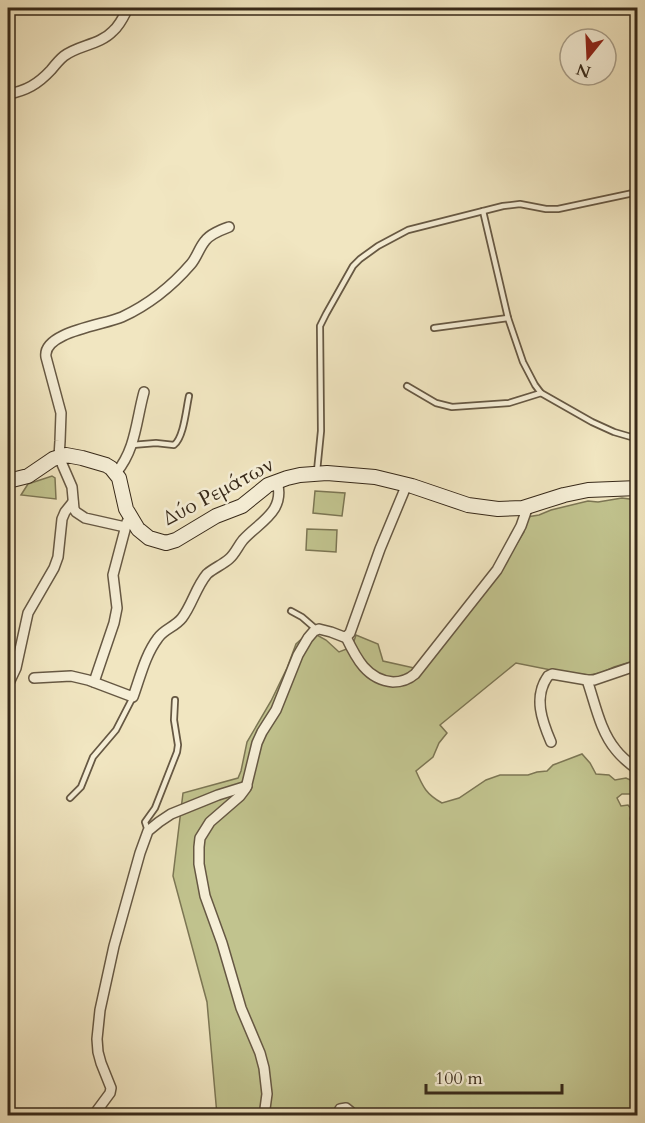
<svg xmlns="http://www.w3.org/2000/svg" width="645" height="1123" font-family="Cardo,serif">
<rect width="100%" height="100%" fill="#f1e6c1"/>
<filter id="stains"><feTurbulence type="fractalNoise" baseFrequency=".00333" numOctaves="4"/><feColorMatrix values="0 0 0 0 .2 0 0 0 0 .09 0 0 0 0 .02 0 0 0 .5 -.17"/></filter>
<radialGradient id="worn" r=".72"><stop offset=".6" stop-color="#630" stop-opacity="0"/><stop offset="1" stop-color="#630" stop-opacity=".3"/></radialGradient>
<!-- green -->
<g fill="#c1c38e" stroke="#7c7654" stroke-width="1.5">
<path d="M52 476 55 478 56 499 21 495 28 484Z"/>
<path d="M315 491 345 493 342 516 313 513Z"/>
<path d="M622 498 637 500V660L614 667 601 673 589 675 566 673 516 663 440 725 447 733 439 743 433 757 416 771C423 787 426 794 442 803L459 798 486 780 500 775H528L537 772 547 771 553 765 582 754 590 763 596 774 609 775 615 780 626 778 637 783V787L632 794H622L617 798 621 806 628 805 632 810 630 819 637 825C637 837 633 847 632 859 637 865 639 868 635 875L638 881 637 1115H217L207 1002 173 876 183 793 238 778 241 771 247 742 271 701 287 668 296 644 306 635H317L326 640 339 652 352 647 356 635 378 644 383 661 423 670 496 577 524 532 527 517 539 515 551 510 588 501 598 502Z"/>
<path d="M307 529 337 530 336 552 306 550Z"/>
</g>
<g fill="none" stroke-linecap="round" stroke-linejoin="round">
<defs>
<g id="lane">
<path d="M483 211 508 318 523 362 535 385 541 393 592 422 614 432 638 439"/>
<path d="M434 328 508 318"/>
<path d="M407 386 436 403 452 407 509 403 541 393"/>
<path d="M132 445 156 443 174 445C184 437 186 409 189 396"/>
<path d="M317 471 321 431 320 326 326 314 353 266 360 259 378 246 408 230 503 206 520 204 546 209H558L638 192"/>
<path d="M291 611 302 617 317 630"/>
<path d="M70 798 81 787 93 757 116 730 133 697"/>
<path d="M148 831 145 822 155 808 177 752 178 745 174 720 175 700"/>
</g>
<g id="street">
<path d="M8 94C26 91 38 84 51 70 55 65 59 60 64 56 78 45 100 45 113 31 120 25 124 16 128 8"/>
<path d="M116 473C136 449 136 421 144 392"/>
<path d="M125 527 85 518 76 512 74 509 72 487 59 457 60 441 61 413 46 357C42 332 104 325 122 317 148 305 172 286 191 264 197 257 199 248 205 241 210 234 221 230 229 227"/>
<path d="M346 637C356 658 367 680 393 682 402 682 408 680 415 674L497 570 521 526 528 506"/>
<path d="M34 678 71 676 88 680 133 697C140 678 145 655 158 638 164 629 175 627 182 618 192 605 196 587 207 574 214 568 222 565 229 559 235 554 238 546 243 540 259 522 286 512 277 481"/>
<path d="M587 680C595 703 600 731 616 750 622 758 630 764 638 770"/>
<path d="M94 682 114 623 117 608 113 575 127 522"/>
<path d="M8 685 16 668 28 613 54 568 58 557 62 519 65 512 73 502"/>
<path d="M551 742C542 721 533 697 548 676L552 674 587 680H594L638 665"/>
<path d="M93 1116 110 1093 111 1088 101 1063 98 1052 97 1039 100 1010 114 946 140 853 148 831 159 822 171 814 218 795 247 786"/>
<path d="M264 1116 267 1094 264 1068 260 1053 241 1008 222 943 205 896 199 864V847L200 838 210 822 240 796 246 788 257 743 262 732 276 710 298 655 308 638 314 631 319 629 331 632 344 637H346L350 633 380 549 407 484"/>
<path d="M337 1116 340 1109 346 1108 351 1112V1116"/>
</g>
<path id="secondary" d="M8 481 28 476 53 459 66 455 82 458 106 465 111 468 119 478 126 509 138 529 149 538 166 543 176 540 216 516 242 506 268 485 287 478 300 475 327 473 375 477 412 486 468 505 498 509 523 508 564 495 588 490 638 488"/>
</defs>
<!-- lane casing -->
<use href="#lane" stroke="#665843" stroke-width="8"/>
<!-- street casing -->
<use href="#street" stroke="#665843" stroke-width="12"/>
<!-- secondary casing -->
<use href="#secondary" stroke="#372919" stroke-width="16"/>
<!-- lane -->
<use href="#lane" stroke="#f6efd7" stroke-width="4.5"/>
<!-- street -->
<use href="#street" stroke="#f6efd7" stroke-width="9"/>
<!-- secondary -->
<use href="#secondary" stroke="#f6efd7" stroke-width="14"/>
</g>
<g text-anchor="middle" stroke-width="5" stroke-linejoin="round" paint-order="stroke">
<!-- street labels -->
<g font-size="21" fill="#372919" stroke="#f6efd7">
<text transform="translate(218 491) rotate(-28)" y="7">Δύο Ρεμάτων</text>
</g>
</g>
<!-- margin -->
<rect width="645" height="1123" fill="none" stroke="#f1e6c1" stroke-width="30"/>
<rect x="9" y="9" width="627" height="1105" fill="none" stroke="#372919" stroke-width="3"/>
<rect x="15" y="15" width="615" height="1093" fill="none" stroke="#372919" stroke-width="1.5"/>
<!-- north arrow -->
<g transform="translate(588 57) rotate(198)"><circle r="28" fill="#f6efd7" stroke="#aaa08b" stroke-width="1.5"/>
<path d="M0-4.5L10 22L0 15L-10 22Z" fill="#8f2418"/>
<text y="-9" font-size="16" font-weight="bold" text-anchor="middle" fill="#372919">N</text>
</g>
<!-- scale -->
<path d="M426 1084v9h136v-9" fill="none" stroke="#372919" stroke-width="3"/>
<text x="435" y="1084" font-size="18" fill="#372919" stroke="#f6efd7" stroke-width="4.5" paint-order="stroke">100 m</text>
<rect width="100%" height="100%" filter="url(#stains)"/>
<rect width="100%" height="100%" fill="url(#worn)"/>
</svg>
